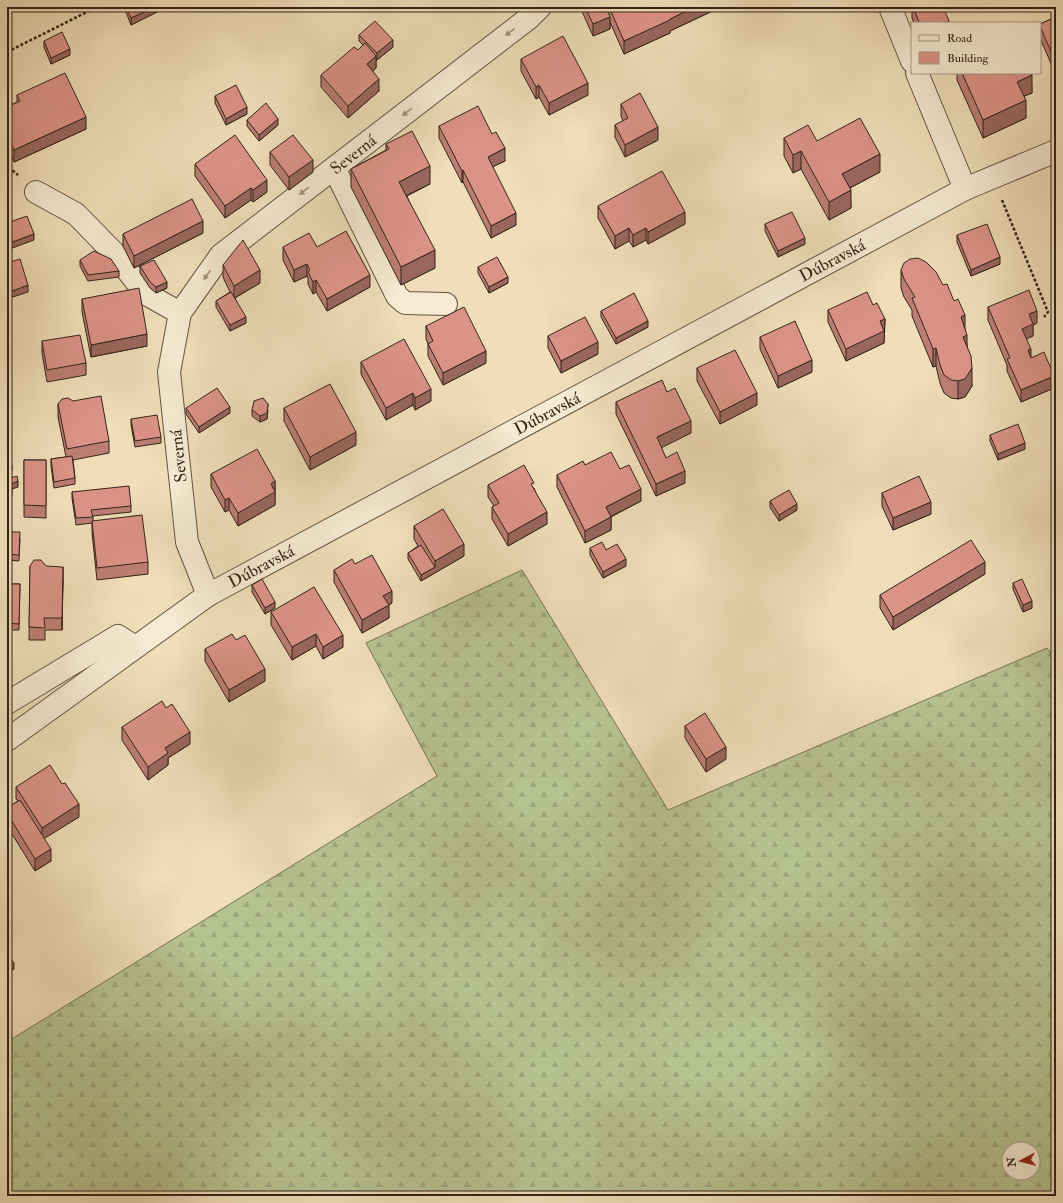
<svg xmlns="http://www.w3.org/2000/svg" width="1063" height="1203" font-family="'IM FELL Double Pica',serif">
<defs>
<pattern id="forest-firs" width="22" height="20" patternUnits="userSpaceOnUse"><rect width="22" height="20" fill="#b7c291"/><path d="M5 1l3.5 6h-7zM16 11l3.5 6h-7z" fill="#9ea67c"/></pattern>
</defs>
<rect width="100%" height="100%" fill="#efdeb9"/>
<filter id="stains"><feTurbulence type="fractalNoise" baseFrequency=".005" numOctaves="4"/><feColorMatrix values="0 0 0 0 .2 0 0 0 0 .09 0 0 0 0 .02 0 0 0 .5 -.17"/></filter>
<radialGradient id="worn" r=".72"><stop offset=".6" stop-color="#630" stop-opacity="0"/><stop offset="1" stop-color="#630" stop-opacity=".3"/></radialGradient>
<!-- forest -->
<path fill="url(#forest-firs)" stroke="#757255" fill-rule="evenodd" d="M522 570 668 810 1047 648 1056 660V1196H7V1042L437 776 366 643ZM1009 1149H1033V1173H1009Z"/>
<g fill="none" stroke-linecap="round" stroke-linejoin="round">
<defs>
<g id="minor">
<path d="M890 7 912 61"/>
<path d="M917 73 965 189"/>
<path d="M334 168 397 296 405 303 446 304"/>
<path d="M36 192 76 214 113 252 146 294 180 313"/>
<path d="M208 595 187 542 169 372 180 313 221 255 529 18 540 7"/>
<path d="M7 703 118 636 135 647"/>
<path d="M7 740 208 595 965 189 1056 151"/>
</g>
</defs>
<!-- minor casing -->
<use href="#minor" stroke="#625241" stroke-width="24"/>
<!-- path -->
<g stroke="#332319" stroke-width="2.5" stroke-dasharray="3 2" stroke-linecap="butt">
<path d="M7 52 97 7"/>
<path d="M7 162 12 170 18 175"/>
<path d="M1002 200 1048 312 1044 317"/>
</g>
<!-- minor -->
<use href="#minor" stroke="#f5ead2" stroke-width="22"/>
</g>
<!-- wall -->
<g fill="#bc7e74" stroke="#332319">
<path d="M124 7H167L131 25Z"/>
<path d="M463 7H472L468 11Z"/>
<path d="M580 7H721L670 31V33L624 54 610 22V29L593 36Z"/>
<path d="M912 7H943L945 23H914L912 18Z"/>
<path d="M1056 17V75L1040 38V24Z"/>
<path d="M359 35 393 47 377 60 376 58V68L373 71 379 91 348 118 321 87V75L358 50 363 45 359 41Z"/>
<path d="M44 41 70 55 51 64 44 47Z"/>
<path d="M521 59 588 95 549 115 539 97 536 99 521 71Z"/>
<path d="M957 73H1031L1032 93 1024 96 1026 118 983 138 957 80Z"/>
<path d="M17 95 86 129 14 162 7 146V107L17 102Z"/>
<path d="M215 96 247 114 226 125 215 103Z"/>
<path d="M621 104 658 140 625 157 615 137V125L623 121 621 116Z"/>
<path d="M247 120 278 125 259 141 247 126Z"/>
<path d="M439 126 492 134 505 161 492 167 516 225 491 238 463 182 462 183 439 138Z"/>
<path d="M784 138 817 141 880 172 850 188 851 208 829 220 801 169 793 173 784 156Z"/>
<path d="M386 144 430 184 407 196 435 268 401 285 351 187V169L386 150Z"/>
<path d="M270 152 313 172 289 190 270 165Z"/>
<path d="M195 164 267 192 253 202 251 200 225 218 195 176Z"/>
<path d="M598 206 685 224 648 244 646 240 633 247 629 241 615 249 598 218Z"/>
<path d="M765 224 805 244 778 257 765 231Z"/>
<path d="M203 233 134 268 123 246V234Z"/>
<path d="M957 235 1000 264 971 276 957 242Z"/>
<path d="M283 247H317L370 287 327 311 316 292 313 294 308 284V278L307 276 294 282 283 260Z"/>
<path d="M80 260 119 271V277L88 281 80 266Z"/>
<path d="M223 265 260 283 235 298 246 323 230 331 216 307V301L230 292 223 277Z"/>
<path d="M140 266 167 288 156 293 150 288 140 273Z"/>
<path d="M478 267 508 283 489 293 478 273Z"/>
<path d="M901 270 965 330 972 386 965 397 958 399 951 398 944 393 940 383 936 366 933 367 912 316V310L904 297 901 288Z"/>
<path d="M82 299 147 346 91 357 82 312Z"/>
<path d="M873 305 885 319 884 343 846 361 828 322V310Z"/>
<path d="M988 307 1037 323 1033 325V336L1026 339 1031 358 1054 388 1021 402 1007 371V365L988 320Z"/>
<path d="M601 311 648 327 616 344 601 317Z"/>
<path d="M426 326 486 363 443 385 428 356V344L426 339Z"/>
<path d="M548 336 598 354 561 373 548 348Z"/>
<path d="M760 337 812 372 778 388 760 349Z"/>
<path d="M42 341 86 363V375L47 382 42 353Z"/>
<path d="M361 362 431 401 415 410 413 405 386 420 361 374Z"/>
<path d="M697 368 757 405 720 424 697 381Z"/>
<path d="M667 392 691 433 661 447 666 458 685 483 656 496 616 414V402Z"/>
<path d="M58 404 109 441V453L73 460 75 478V484L54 488 51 466V459L66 457 58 417Z"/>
<path d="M186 408 230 413 199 433 186 414Z"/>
<path d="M284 408 356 445 310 470 284 421Z"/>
<path d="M252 410H268L267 419 260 422 252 416Z"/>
<path d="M131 419 161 437V443L135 447 131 425Z"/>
<path d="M990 435 1025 449 998 460 990 441Z"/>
<path d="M24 460H46V518L24 517Z"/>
<path d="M585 465 620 469 641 501 611 517V530L585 543 557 487V475Z"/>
<path d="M211 474 275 481V505L238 526 229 510 225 512 211 487Z"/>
<path d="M488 485 534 488 547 524 508 546 492 519V507L494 506 488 497Z"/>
<path d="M72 492 131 506V512L93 516V521L148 562V574L97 580 92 533V523L76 525 72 498Z"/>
<path d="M882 493 931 514 893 530 882 506Z"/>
<path d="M770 501 797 510 779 521 770 507Z"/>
<path d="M414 526 464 556 421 581 408 559V553L418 546 414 539Z"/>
<path d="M7 532 20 538 19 561 7 560Z"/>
<path d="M590 548 626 566 603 578 590 555Z"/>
<path d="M355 564 392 603 388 605 389 618 362 633 334 582V570Z"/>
<path d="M30 566 63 579 62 630H45V640H29Z"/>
<path d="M985 574 893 630 880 608V595Z"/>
<path d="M1013 583 1032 608 1023 612 1013 589Z"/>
<path d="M7 584H20L19 630H7Z"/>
<path d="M252 585 275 608 265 614 252 592Z"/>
<path d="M271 612 343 647 323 659 316 646 292 660 271 625Z"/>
<path d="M205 649 265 681 229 702 205 661Z"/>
<path d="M685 726 726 759 706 772 685 738Z"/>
<path d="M122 727 190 744 168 758V765L148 780 122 740Z"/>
<path d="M16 787 79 817 44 838 51 861 35 871 7 826V808L18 801 16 799Z"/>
</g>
<!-- shaded-wall -->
<g fill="#99675e" stroke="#332319">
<path d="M155 7H167L131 25V18Z"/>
<path d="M468 7H472L468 11Z"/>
<path d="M695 7H721L670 31V33L624 54V41L670 19Z"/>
<path d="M610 17V29L593 36V24Z"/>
<path d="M393 40V47L377 60V53Z"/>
<path d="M70 49V55L51 64V58Z"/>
<path d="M376 56V68L367 76V64Z"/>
<path d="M1032 75V93L1017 99V82Z"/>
<path d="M379 79V91L348 118V106Z"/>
<path d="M588 83V95L549 115V103Z"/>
<path d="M539 85V97L536 99V87Z"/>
<path d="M1026 100V118L983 138V120Z"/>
<path d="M247 107V114L226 125V119Z"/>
<path d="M86 117V129L14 162V150Z"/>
<path d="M278 119V125L259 141V135Z"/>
<path d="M658 127V140L625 157V145Z"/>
<path d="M505 148V161L488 169V157Z"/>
<path d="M801 151V169L793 173V155Z"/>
<path d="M880 154V172L842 192V174Z"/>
<path d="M313 160V172L289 190V177Z"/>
<path d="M430 166V184L399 199V182Z"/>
<path d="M463 170V182L462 183V171Z"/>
<path d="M267 180V192L253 202V190Z"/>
<path d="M251 188V200L225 218V206Z"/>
<path d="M851 190V208L829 220V202Z"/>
<path d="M685 212V224L648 244V232Z"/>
<path d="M516 213V225L491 238V226Z"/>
<path d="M203 221V233L134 268V256Z"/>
<path d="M629 228V241L615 249V236Z"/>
<path d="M646 228V240L633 247V235Z"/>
<path d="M34 234V240L7 250V244Z"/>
<path d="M805 238V244L778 257V251Z"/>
<path d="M435 250V268L401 285V267Z"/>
<path d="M1000 257V264L971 276V270Z"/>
<path d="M307 264V276L294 282V270Z"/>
<path d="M260 270V283L234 298V286Z"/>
<path d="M370 275V287L327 311V299Z"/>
<path d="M508 277V283L489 293V287Z"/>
<path d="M316 280V292L313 294V282Z"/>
<path d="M167 282V288L156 293V287Z"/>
<path d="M28 285V292L7 299V293Z"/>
<path d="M1037 311V323L1033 325V336L1022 341V329L1029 314Z"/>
<path d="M965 315V333L961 317Z"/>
<path d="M246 317V323L230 331V325Z"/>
<path d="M885 319 884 343 846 361V349L880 321Z"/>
<path d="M648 321V327L616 344V338Z"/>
<path d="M147 334V346L91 357V345Z"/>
<path d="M967 335V353L963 337Z"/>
<path d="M598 342V354L561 373V361Z"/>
<path d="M936 348V366L933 367V349Z"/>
<path d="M1031 349V362L1028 350Z"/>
<path d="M486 351V363L443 385V373Z"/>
<path d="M812 360V372L778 388V376Z"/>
<path d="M972 368V386L965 397 958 399V381Z"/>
<path d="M1054 376V388L1021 402V390Z"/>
<path d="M431 389V401L415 410V398Z"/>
<path d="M413 393V405L386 420V408Z"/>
<path d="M757 393V405L720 424V412Z"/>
<path d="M268 404 267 419 260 422V416Z"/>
<path d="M230 407V413L199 433V427Z"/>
<path d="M691 421V433L657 450V437Z"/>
<path d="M356 432V445L310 470V457Z"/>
<path d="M1025 443V449L998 460V454Z"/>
<path d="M12 465V471L7 473V466Z"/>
<path d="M685 471V483L656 496V484Z"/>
<path d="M18 481V487L12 489V495L9 505H7V499L11 484Z"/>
<path d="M275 481V505L238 526V513L271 484Z"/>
<path d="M641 489V501L606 519V507Z"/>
<path d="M229 498V510L225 512V500Z"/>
<path d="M931 502V514L893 530V518Z"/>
<path d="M797 504V510L779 521V515Z"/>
<path d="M547 512V524L508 546V534Z"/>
<path d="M611 517V530L585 543V531Z"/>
<path d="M464 544V556L421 581V575L435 567V561Z"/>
<path d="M626 559V566L603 578V572Z"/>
<path d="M985 562V574L893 630V617Z"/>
<path d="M63 567V579L62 630V618Z"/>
<path d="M392 591V603L383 608V596Z"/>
<path d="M1032 601V608L1023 612V605Z"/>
<path d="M275 602V608L265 614V608Z"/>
<path d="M389 605V618L362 633V620Z"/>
<path d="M316 634V646L292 660V647Z"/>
<path d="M343 635V647L323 659V647Z"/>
<path d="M265 669V681L229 702V690Z"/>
<path d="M190 732V744L168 758V765L148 780V767L165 748Z"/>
<path d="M726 747V759L706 772V759Z"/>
<path d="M79 804V817L42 840V828Z"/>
<path d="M51 849V861L35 871V859Z"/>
<path d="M14 963V969L7 974V968Z"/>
</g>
<!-- building -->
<g fill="#db9387" stroke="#332319">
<path d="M126 7H155L131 18Z"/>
<path d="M585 7H606L610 17 593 24Z"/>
<path d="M609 7H695L670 19V20L624 41Z"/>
<path d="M913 7H943L949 21 945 23H916L919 22Z"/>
<path d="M1056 17V63L1040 26V24Z"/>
<path d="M375 21 393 40 377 53 359 35Z"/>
<path d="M62 32 70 49 51 58 44 41Z"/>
<path d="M563 36 588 83 549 103 539 85 536 87 521 59Z"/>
<path d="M365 43 376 56 367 64 379 79 348 106 321 75 354 47 358 50Z"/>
<path d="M65 73 86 117 14 150 7 134V107L20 101 17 95Z"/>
<path d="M962 73H1031L1032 75 1017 82 1026 100 983 120Z"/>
<path d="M236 85 247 107 226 119 215 96Z"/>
<path d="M640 93 658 127 625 145 615 125 628 118 621 104Z"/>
<path d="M266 103 278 119 259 135 247 120Z"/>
<path d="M478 106 492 134 496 132 505 148 488 157 516 213 491 226 463 170 462 171 439 126Z"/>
<path d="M860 118 880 154 842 174 851 190 829 202 801 151 793 155 784 138 808 125 817 141Z"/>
<path d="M412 131 430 166 399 182 435 250 401 267 351 169 389 149 386 144Z"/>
<path d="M235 135 267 180 253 190 251 188 225 206 195 164Z"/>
<path d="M293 135 313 160 289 177 270 152Z"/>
<path d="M662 171 685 212 648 232 646 228 633 235 629 228 615 236 598 206Z"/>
<path d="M192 199 203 221 134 256 123 234Z"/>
<path d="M792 212 805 238 778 251 765 224Z"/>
<path d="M27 216 34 234 7 244V223Z"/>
<path d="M987 224 1000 257 971 270 957 235Z"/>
<path d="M346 231 370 275 327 299 316 280 313 282 308 272 310 270 307 264 294 270 283 247 309 233 317 247Z"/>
<path d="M243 240 260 270 234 286 223 265Z"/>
<path d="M94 251 111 259 119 271 88 275 80 260Z"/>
<path d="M497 257 508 277 489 287 478 267Z"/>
<path d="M918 258 926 262 936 272 943 285 947 284 954 301 958 299 965 315 961 317 967 335 963 337 971 356 972 368 965 379 958 381 951 380 944 375 940 365 936 348 933 349 912 298 915 297 904 279 901 270 904 263 910 259Z"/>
<path d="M20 259 28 285 7 293V263Z"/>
<path d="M154 260 167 282 156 287 150 282 140 266Z"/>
<path d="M139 288 147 334 91 345 82 299Z"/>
<path d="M1029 290 1037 311 1029 314 1033 324 1022 329 1031 349 1028 350 1031 358 1044 352 1054 376 1021 390 1007 359 1010 358 988 307Z"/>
<path d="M231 292 246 317 230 325 216 301Z"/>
<path d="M867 292 873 305 877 303 885 319 880 321 884 331 846 349 828 310Z"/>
<path d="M634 293 648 321 616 338 601 311Z"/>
<path d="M464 307 486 351 443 373 428 344 433 341 426 326Z"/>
<path d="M585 317 598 342 561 361 548 336Z"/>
<path d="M795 321 812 360 778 376 760 337Z"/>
<path d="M80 335 86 363 47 370 42 341Z"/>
<path d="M404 339 431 389 415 398 413 393 386 408 361 362Z"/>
<path d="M735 350 757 393 720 412 697 368Z"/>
<path d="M662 380 667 392 675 388 691 421 657 437 666 458 677 452 685 471 656 484 616 402Z"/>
<path d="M330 384 356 432 310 457 284 408Z"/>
<path d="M217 388 230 407 199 427 186 408Z"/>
<path d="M101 396 109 441 67 449 58 404 62 399 68 398 73 401Z"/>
<path d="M263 398 268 404 267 413 260 416 252 410 254 401Z"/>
<path d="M157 415 161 437 135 441 131 419Z"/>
<path d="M1018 424 1025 443 998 454 990 435Z"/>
<path d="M7 449 12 465 7 466Z"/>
<path d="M257 449 275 481 271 484 275 492 238 513 229 498 225 500 211 474Z"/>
<path d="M611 452 620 469 629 465 641 489 606 507 611 517 585 531 557 475 583 461 585 465Z"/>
<path d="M72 456 75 478 54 482 51 459Z"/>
<path d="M24 460H46V506L24 505Z"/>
<path d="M524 465 534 483 531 484 547 512 508 534 492 507 499 503 488 485Z"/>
<path d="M17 476 18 481 11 484 12 489 9 498 7 499V479Z"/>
<path d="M919 476 931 502 893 518 882 493Z"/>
<path d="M129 486 131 506 91 510 93 517 76 518 72 492Z"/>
<path d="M789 490 797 504 779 515 770 501Z"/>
<path d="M443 509 464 544 435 561 414 526Z"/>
<path d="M142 515 148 562 97 568 92 521Z"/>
<path d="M7 532H20L19 555 7 554Z"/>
<path d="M971 540 985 562 893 617 880 595Z"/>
<path d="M602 542 606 550 617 544 626 559 603 572 590 548Z"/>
<path d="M421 545 435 567 421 575 408 553Z"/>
<path d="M372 555 392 591 383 596 389 605 362 620 334 570 352 559 355 564Z"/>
<path d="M34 560H41L46 566 63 567 62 618H44L45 628 29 627 30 566Z"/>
<path d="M262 579 275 602 265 608 252 585Z"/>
<path d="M1022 579 1032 601 1023 605 1013 583Z"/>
<path d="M7 584H20L19 624 7 623Z"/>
<path d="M314 587 343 635 323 647 316 634 292 647 271 612Z"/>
<path d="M232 634 236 640 245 635 265 669 229 690 205 649Z"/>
<path d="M162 701 166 708 172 704 190 732 165 748 168 753 148 767 122 727Z"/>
<path d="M705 713 726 747 706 759 685 726Z"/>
<path d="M50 765 62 784 65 783 79 804 42 828 16 787Z"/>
<path d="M20 800 51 849 35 859 7 813V808Z"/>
<path d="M7 953 14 963 7 968Z"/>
</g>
<!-- one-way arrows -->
<defs><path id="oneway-solid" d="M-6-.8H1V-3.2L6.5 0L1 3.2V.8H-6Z"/></defs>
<g fill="#9e907f">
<use href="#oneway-solid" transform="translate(510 32) rotate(142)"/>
<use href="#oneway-solid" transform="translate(407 112) rotate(142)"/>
<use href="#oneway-solid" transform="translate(304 191) rotate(142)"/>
<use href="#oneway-solid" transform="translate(207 275) rotate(125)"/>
</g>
<g text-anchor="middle" stroke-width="3" stroke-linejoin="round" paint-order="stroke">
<!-- street labels -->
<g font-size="17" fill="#332319" stroke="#f5ead2">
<text transform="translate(353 154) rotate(-38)" y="6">Severná</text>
<text transform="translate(832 260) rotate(-28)" y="6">Dúbravská</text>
<text transform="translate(547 413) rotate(-28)" y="6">Dúbravská</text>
<text transform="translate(178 456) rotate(-96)" y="6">Severná</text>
<text transform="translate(261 566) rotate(-28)" y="6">Dúbravská</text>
</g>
</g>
<!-- margin -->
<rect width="1063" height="1203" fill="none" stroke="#efdeb9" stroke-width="24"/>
<rect x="8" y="8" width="1047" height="1187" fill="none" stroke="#332319" stroke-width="2"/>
<rect x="12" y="12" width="1039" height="1179" fill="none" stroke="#332319"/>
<!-- legend -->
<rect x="911" y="22" width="130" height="52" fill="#f5ead2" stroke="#a79a88"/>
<rect x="919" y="35" width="20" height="6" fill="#f5ead2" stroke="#a79a88"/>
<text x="947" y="42" font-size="12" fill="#332319">Road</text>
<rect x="919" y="52" width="20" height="12" fill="#db9387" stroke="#a79a88"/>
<text x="947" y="62" font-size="12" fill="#332319">Building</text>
<!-- north arrow -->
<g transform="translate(1021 1161) rotate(263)"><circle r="19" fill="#f5ead2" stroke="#a79a88"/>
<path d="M0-3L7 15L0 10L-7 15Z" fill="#8f2418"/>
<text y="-6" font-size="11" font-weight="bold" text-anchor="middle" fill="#332319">N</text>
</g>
<rect width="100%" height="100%" filter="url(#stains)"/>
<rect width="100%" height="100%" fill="url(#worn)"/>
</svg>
